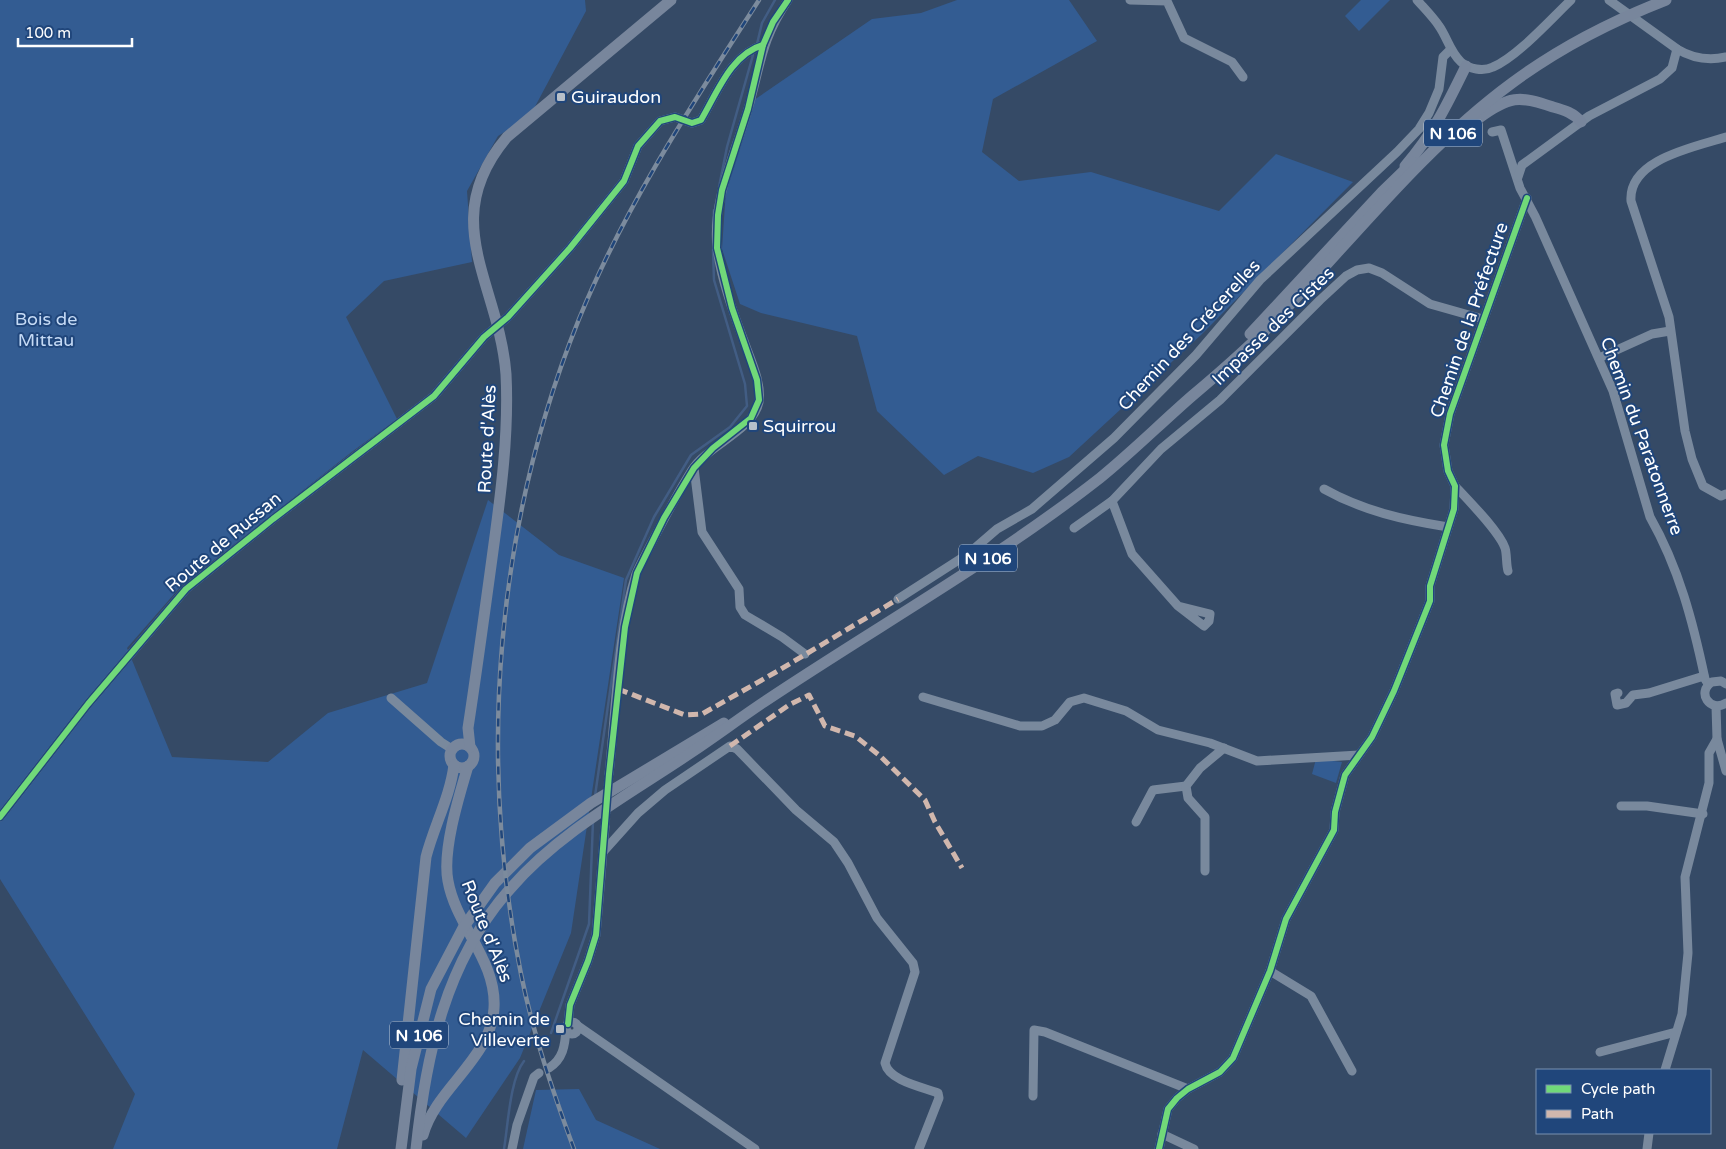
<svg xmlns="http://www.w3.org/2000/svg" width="1726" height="1149" font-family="'Varela Round',sans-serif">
<rect width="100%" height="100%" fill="#354a66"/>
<!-- green -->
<g fill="#335c92">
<path d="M0 0H585L586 11 530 116 498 136 467 191 472 262 384 281 346 317 397 419 353 451 182 585 127 648 172 757 268 762 328 713 427 683 488 500 559 555 624 578 571 933 520 1058 466 1138 363 1050 337 1149H113L135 1094 0 879Z"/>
<path d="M957 0H1069L1097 41 993 99 982 152 1019 181 1091 172 1219 211 1276 154 1353 182 1201 335 1069 457 1033 473 978 456 944 475 877 411 857 336 761 313 740 304 722 249 726 189 754 100 872 19 921 13Z"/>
<path d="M1361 0H1390L1359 31 1345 16Z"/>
<path d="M1316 759 1342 762 1336 783 1312 774Z"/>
<path d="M579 1089 596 1120 660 1149H523L536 1090Z"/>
</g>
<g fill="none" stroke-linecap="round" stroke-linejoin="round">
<!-- stream -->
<g stroke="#425d84" stroke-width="2.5">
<path d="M757 44 762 23 775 0"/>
<path d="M719 187 727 147 753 55"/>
<path d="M713 227 714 210"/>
<path d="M595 796 626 580 654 517 691 455 730 427 747 406 745 384 714 280 713 250"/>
<path d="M551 1033 589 924 593 821"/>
<path d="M504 1149C508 1125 510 1079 524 1061"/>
</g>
<!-- minor-tunnel -->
<path stroke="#53657d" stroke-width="9" stroke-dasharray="9 4.5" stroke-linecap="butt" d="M605 827 609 774"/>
<!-- minor -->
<g stroke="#79899d" stroke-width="9">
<path d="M1130 0 1167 1 1184 38 1232 62 1243 77"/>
<path d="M1417 0C1424 8 1433 17 1439 26 1447 37 1450 52 1461 62 1469 69 1483 72 1493 67 1517 57 1551 19 1571 0"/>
<path d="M1677 49C1692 58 1709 61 1726 57"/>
<path d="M1492 132 1501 130 1520 188 1535 216 1613 391 1650 517C1679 568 1693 622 1705 679L1708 684"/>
<path d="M1726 137C1695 147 1628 159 1631 201L1669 317 1685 431 1692 459 1703 486 1721 496 1726 494"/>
<path d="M1518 177 1522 165 1589 116 1660 79 1672 68 1677 49 1609 0"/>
<path d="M1599 358 1652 334 1670 331"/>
<path d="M694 468 702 532 739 589 740 607 745 615 782 637 805 654"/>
<path d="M1455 486C1468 500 1499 531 1505 548 1507 554 1506 564 1508 571"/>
<path d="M1324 489C1363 511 1404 520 1448 527"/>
<path d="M1074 528 1112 501"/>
<path d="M898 599 968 554 997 529 1032 509 1114 438 1196 355 1260 280 1397 152 1419 129 1429 113 1439 89 1443 57 1451 49"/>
<path d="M1178 606 1210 614 1209 621 1204 626 1178 606 1132 554 1112 501 1161 449 1220 400 1320 300 1346 276 1357 270 1369 268 1382 273 1430 304 1483 319"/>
<path d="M1726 684 1721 681 1712 682C1696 692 1710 713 1726 703"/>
<path d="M1618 693 1615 694 1617 705 1626 703 1633 695 1649 693 1704 676"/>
<path d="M923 697 1020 726H1042L1055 720 1070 702 1084 698 1126 711 1158 730 1210 743 1257 761 1359 755"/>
<path d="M391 698 441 742 452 749"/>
<path d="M1717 739 1726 771"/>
<path d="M609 774C616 712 617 633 636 574 640 564 646 554 651 544 664 519 677 494 692 470 708 445 753 431 759 402 762 382 750 359 744 341 733 312 721 279 717 248 712 200 735 154 748 109 761 65 761 40 788 0"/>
<path d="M1621 806H1647L1703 814"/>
<path d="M0 817 88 704 186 589 273 519 434 396 484 337 508 317 570 248 624 181 638 146 660 121 675 117 692 123 701 120C717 93 731 54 763 45"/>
<path d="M1136 822 1153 790 1186 786"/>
<path d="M603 852 638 813 665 790 730 746 737 749 796 810 834 842 848 863 877 918 913 963 915 972 885 1063C889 1081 922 1087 938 1093L939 1098 919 1149"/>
<path d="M1205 871V817L1188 798 1186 786 1200 768 1224 748"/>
<path d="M1270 971 1311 996 1352 1071"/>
<circle cx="572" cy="1028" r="6"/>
<path d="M568 1024 570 1005 588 961 596 935 605 827"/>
<path d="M578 1026 755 1149"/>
<path d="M1600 1052 1676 1032"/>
<path d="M549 1068C563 1059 565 1046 566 1029"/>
<path d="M1665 1070 1682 1014 1688 953 1685 877 1709 783V753L1717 739 1716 706"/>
<path d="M1033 1096 1034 1030 1045 1032 1188 1089"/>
<path d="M1162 1134 1194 1149"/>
<path d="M512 1149 517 1125 534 1077 539 1073"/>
<path d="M1159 1149 1168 1109 1177 1098 1188 1089 1220 1072 1233 1058 1270 971 1286 919 1334 830 1335 812 1345 775 1372 737 1394 691 1430 601V586L1454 509 1455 486 1448 471 1444 445 1450 414 1527 198"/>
<path d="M1647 1149 1649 1133"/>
</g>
<!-- major -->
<g stroke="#78869c" stroke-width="11">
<path d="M1479 118C1509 96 1519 95 1553 107 1564 110 1574 113 1581 122"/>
<path d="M1405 166C1433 134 1447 105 1466 66"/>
<path d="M1250 334 1382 192 1413 162"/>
<circle cx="462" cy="756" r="12"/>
<path d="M470 747 468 728C477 669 485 610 493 551 501 493 509 433 506 374 499 283 436 221 507 137L671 0"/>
<path d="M402 1080 426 857C434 826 450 797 454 765"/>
<path d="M423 1135C436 1088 491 1059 494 1008 497 961 456 926 448 881 442 851 459 796 468 766"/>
<path d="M401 1149 411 1069 431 989 463 928 495 883 530 848 591 803 724 723"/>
<path d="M416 1149C426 1055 445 962 510 889 559 832 630 794 692 752 716 736 740 718 764 702 876 627 994 561 1100 478 1132 452 1161 423 1192 396 1223 370 1254 343 1282 313 1356 235 1425 147 1512 83 1559 48 1612 21 1666 0"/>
</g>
<defs>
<path id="rail" d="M574 1149C553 1092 533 1034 521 974 477 756 496 525 579 319 625 206 693 103 759 0"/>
</defs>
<!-- rail casing -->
<use href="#rail" stroke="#7c8b9d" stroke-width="4.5"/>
<!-- rail -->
<use href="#rail" stroke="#20467b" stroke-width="2.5" stroke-dasharray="8" stroke-linecap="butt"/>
<!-- quiet -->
<g stroke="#d1b7ad" stroke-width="5" stroke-dasharray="10 5" stroke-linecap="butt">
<path d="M618 689 685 715 702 714 776 672 898 599"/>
<path d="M730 746 789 705 809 695 825 726 855 736 879 755 925 800 935 822 962 868"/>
</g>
<defs>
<g id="cycleway">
<path d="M0 817 88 704 186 589 273 519 434 396 484 337 508 317 570 248 624 181 638 146 660 121 675 117 692 123 701 120C717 93 731 54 763 45"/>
<path d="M568 1024 570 1005 588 961 596 935 609 774 625 627 637 573 664 518 694 468 713 448 751 418 759 400 757 380 732 308 717 248 718 215 722 190 748 109 763 45 773 22 788 0"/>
<path d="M1159 1149 1168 1109 1177 1098 1188 1089 1220 1072 1233 1058 1270 971 1286 919 1334 830 1335 812 1345 775 1372 737 1394 691 1430 601V586L1454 509 1455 486 1448 471 1444 445 1450 414 1527 198"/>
</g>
</defs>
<!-- cycleway casing -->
<use href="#cycleway" stroke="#20467b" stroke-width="9"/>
<!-- cycleway -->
<use href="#cycleway" stroke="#71d979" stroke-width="6"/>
</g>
<!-- markers -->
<g fill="#b8c0c9" stroke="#20467b" stroke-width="2">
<rect x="556" y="92" width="10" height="10" rx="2.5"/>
<rect x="748" y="421" width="10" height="10" rx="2.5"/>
<rect x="555" y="1024" width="10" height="10" rx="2.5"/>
</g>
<g text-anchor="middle" stroke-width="4" stroke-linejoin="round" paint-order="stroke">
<!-- shield labels -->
<g fill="#20467b" stroke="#bcc8d7" stroke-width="1">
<rect x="1424" y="119.5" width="58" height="27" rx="4"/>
<rect x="959" y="544.5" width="58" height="27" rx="4"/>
<rect x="390" y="1021.5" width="58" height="27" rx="4"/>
</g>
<g font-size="16" font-weight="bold" fill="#fff">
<text x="1453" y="139">N 106</text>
<text x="988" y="564">N 106</text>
<text x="419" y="1041">N 106</text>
</g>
<!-- poi labels -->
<g font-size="18" fill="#fff" stroke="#20467b" text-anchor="start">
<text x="571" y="103">Guiraudon</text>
<text x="763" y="432">Squirrou</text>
<text x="550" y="1025" text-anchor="end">Chemin de<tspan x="550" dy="21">Villeverte</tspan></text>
</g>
<!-- park labels -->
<g font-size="18" fill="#c5daf5" stroke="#20467b">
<text x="46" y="325">Bois de<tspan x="46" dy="21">Mittau</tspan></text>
</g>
<!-- street labels -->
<g font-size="18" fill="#fff" stroke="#20467b">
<text transform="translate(1469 320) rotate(-71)" y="6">Chemin de la Préfecture</text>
<text transform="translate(1273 326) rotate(-44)" y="6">Impasse des Cistes</text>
<text transform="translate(1189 335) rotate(-47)" y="6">Chemin des Crécerelles</text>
<text transform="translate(1642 436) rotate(70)" y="6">Chemin du Paratonnerre</text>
<text transform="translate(487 439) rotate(-87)" y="6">Route d'Alès</text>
<text transform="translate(223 542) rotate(-40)" y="6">Route de Russan</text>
<text transform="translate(487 931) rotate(68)" y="6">Route d'Alès</text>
</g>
</g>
<!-- legend -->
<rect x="1536" y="1069" width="175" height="65" fill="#20467b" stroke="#7990b0"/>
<rect x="1546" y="1085" width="25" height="8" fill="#71d979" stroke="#7990b0"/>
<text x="1581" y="1094" font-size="15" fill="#ffffff">Cycle path</text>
<rect x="1546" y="1110" width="25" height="8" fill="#d1b7ad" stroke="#7990b0"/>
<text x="1581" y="1119" font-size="15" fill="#ffffff">Path</text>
<!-- scale -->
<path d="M18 38v8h114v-8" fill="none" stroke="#ffffff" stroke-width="2.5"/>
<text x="25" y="38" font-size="15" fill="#ffffff" stroke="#20467b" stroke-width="4" paint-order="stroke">100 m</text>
</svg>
